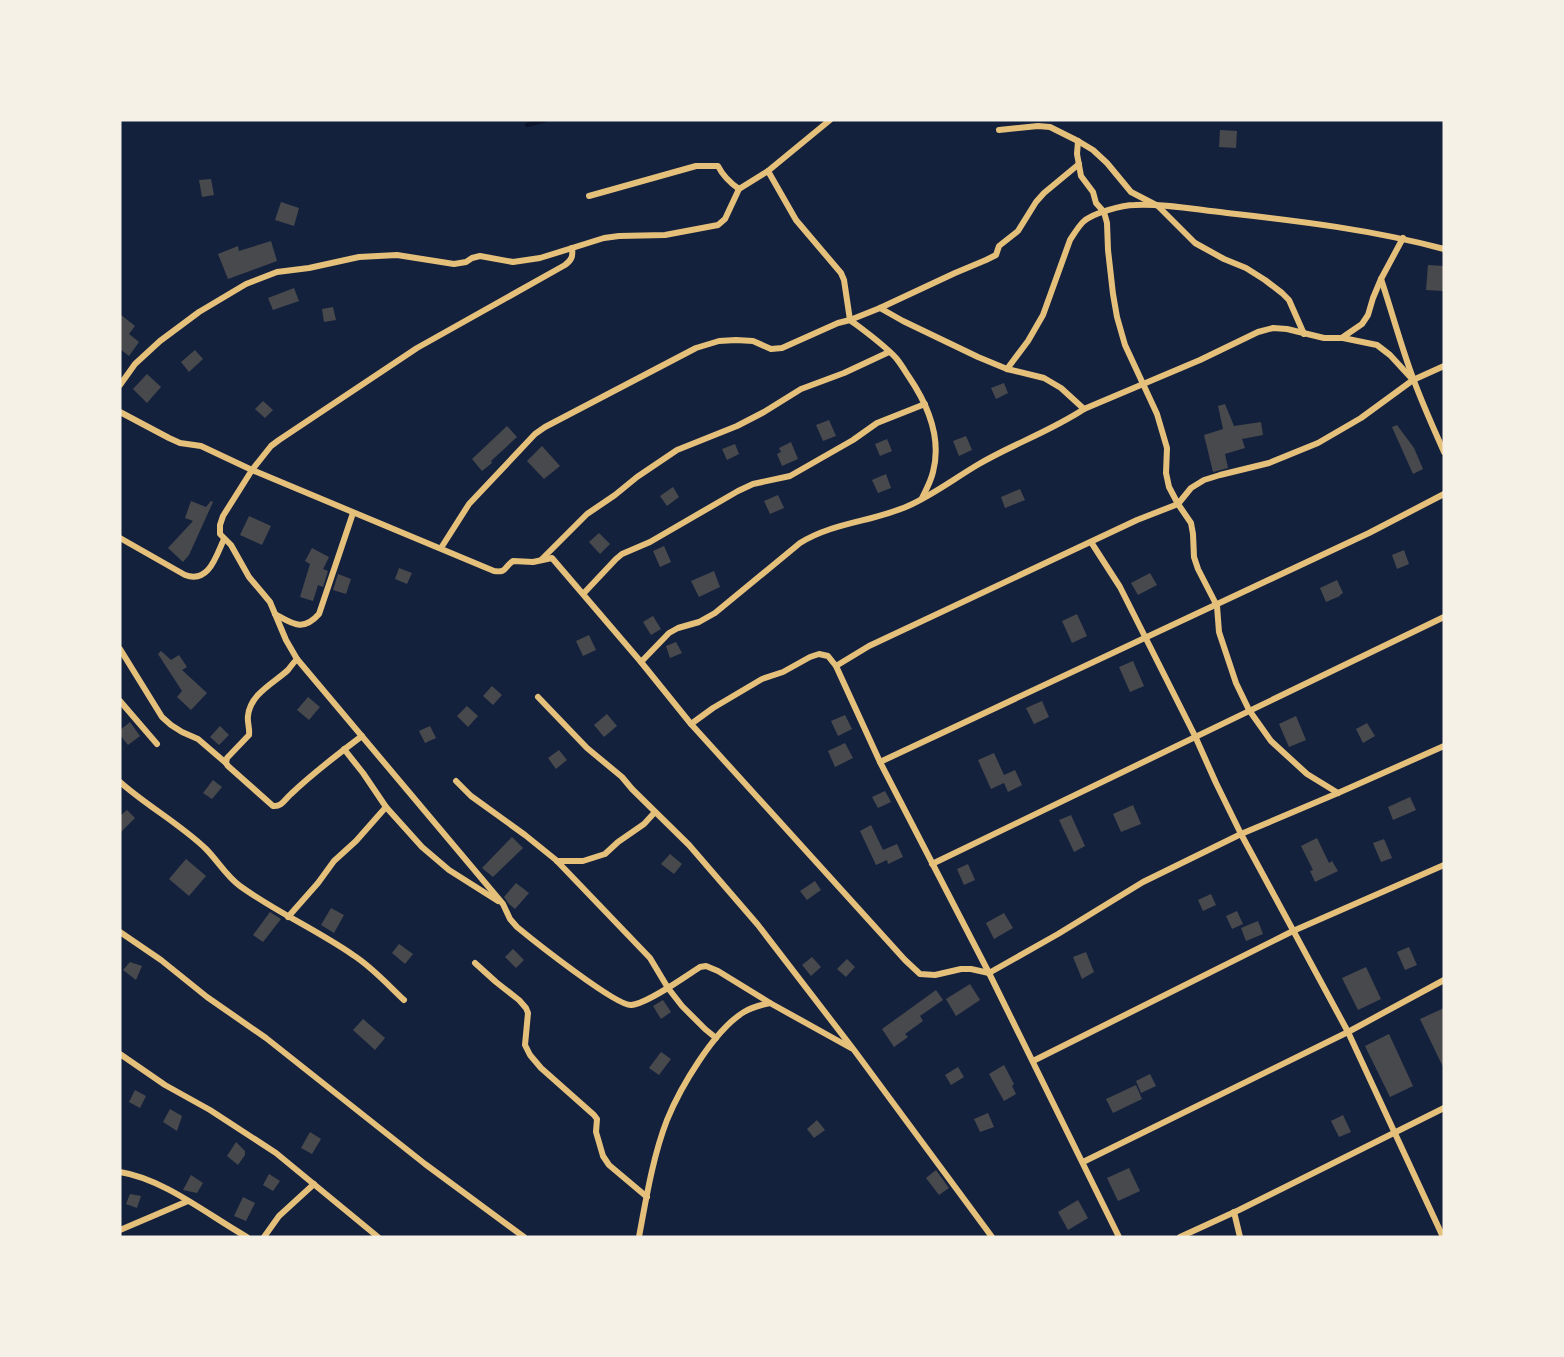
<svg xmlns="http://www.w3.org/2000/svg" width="1564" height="1357" font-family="'Noto Sans',sans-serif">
<rect width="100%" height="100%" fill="#14213d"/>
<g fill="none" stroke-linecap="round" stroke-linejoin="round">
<!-- stream -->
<path stroke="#0b132b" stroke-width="4.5" d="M527 125 545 120"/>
</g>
<!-- building -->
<g fill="#48494c">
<path d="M1220 130 1237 131 1236 148 1219 147Z"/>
<path d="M211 179 214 195 202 197 199 180Z"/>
<path d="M281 202 299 208 294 226 275 220Z"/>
<path d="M271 241 277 261 228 279 218 254 238 246 239 251Z"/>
<path d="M1428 265 1444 266 1443 291 1426 290Z"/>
<path d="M294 288 299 301 273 310 268 298Z"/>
<path d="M333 307 336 320 324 322 322 309Z"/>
<path d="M120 314 135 326 129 334 139 342 129 356 120 349Z"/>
<path d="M195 350 203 359 189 372 181 362Z"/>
<path d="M147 374 161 387 147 403 133 389Z"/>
<path d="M1004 383 1008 393 996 399 991 388Z"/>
<path d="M263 401 273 410 265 418 255 409Z"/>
<path d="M1225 404 1234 426 1261 422 1263 435 1242 439 1245 448 1225 454 1228 468 1213 472 1204 435 1223 429 1218 406Z"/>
<path d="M829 420 836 436 823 441 816 425Z"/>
<path d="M1397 425 1414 448 1423 469 1413 474 1392 427Z"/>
<path d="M507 426 517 437 491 461 492 463 482 471 472 459Z"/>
<path d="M966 436 972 450 959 456 953 441Z"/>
<path d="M887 439 892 451 880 456 875 444Z"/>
<path d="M791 442 798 459 782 466 777 454 781 452 779 448Z"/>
<path d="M735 444 739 454 727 460 722 449Z"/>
<path d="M542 446 560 466 544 479 527 461Z"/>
<path d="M886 474 891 488 878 493 872 480Z"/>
<path d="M673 487 679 497 667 506 660 496Z"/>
<path d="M1020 489 1025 500 1005 508 1001 497Z"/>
<path d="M778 495 784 508 770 514 764 501Z"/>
<path d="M191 501 206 507 211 501 213 502 189 555 183 562 168 548 193 521 185 518Z"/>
<path d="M249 516 271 526 262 545 240 535Z"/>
<path d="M599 533 610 544 600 554 589 542Z"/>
<path d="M664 546 671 562 660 567 653 551Z"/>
<path d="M312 548 329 557 323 569 328 571 323 587 318 585 313 601 300 597 310 564 305 561Z"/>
<path d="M1404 550 1409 564 1397 569 1392 555Z"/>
<path d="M399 568 412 573 407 584 395 579Z"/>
<path d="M714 571 720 587 699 597 691 581Z"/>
<path d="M1150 573 1157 585 1138 595 1131 583Z"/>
<path d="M338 574 351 579 346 594 333 590Z"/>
<path d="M1337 580 1343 593 1340 595V596L1326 602 1320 588Z"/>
<path d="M1077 614 1087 636 1072 643 1062 621Z"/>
<path d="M653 616 661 629 651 635 643 622Z"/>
<path d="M589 635 596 650 583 656 576 641Z"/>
<path d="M676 642 682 653 670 658 666 646Z"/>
<path d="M161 651 171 660 179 655 187 667 182 670 207 693 191 710 177 697 182 691 158 654Z"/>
<path d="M1133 661 1144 686 1130 692 1119 667Z"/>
<path d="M492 686 502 695 493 705 483 696Z"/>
<path d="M308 697 320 707 309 720 297 710Z"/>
<path d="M1042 701 1049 717 1034 724 1026 708Z"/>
<path d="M467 706 478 716 468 727 457 716Z"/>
<path d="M607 714 617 726 604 737 594 725Z"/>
<path d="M845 715 852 729 838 736 831 721Z"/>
<path d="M1296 716 1306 740 1289 747 1279 724Z"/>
<path d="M130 722 140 736 128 745 120 735V730Z"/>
<path d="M1367 723 1375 736 1363 743 1356 729Z"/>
<path d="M220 726 229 735 219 745 210 737Z"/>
<path d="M430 726 436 738 425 743 419 731Z"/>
<path d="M845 743 853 758 835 767 828 751Z"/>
<path d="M559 750 567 760 556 769 548 758Z"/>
<path d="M994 753 1004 775 1015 770 1022 785 1008 792 1004 783 991 789 978 760Z"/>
<path d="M213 780 222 787 212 799 203 793Z"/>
<path d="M885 791 891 802 878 808 872 797Z"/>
<path d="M1410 797 1416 810 1393 820 1388 807Z"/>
<path d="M1133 805 1141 824 1121 832 1113 814Z"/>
<path d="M127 810 135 818 120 833V816Z"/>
<path d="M1071 815 1085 846 1074 852 1059 820Z"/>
<path d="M871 825 883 850 897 844 903 857 888 864 887 860 876 865 860 831Z"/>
<path d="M512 837 523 848 493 877 482 868Z"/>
<path d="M1317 838 1329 863 1332 861 1338 871 1315 882 1310 871 1313 870 1301 846Z"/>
<path d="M1384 839 1392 858 1381 862 1373 843Z"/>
<path d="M670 854 682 864 674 874 661 864Z"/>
<path d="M186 859 206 876 189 896 169 879Z"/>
<path d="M968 864 975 880 964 885 957 869Z"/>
<path d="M815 881 821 890 807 900 800 891Z"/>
<path d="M516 883 529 893 515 909 509 904 504 897Z"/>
<path d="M1211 894 1216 905 1203 911 1198 900Z"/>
<path d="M331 908 344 915 334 933 321 925Z"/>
<path d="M1237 911 1243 924 1232 929 1226 916Z"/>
<path d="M270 912 281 919 263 942 253 935Z"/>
<path d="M1004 913 1013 928 994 939 986 923Z"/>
<path d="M1258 921 1263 934 1246 941 1241 928Z"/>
<path d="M399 944 413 954 405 964 392 953Z"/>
<path d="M1409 947 1417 965 1405 970 1397 952Z"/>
<path d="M513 949 524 960 516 968 505 957Z"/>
<path d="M1086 952 1094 972 1082 979 1073 957Z"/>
<path d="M812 957 821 967 811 976 802 965Z"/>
<path d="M847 959 855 967 846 977 837 969Z"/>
<path d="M130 962 142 966 136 980 123 970Z"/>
<path d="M1366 967 1381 999 1358 1010 1342 978Z"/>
<path d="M970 984 980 1000 956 1016 946 999Z"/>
<path d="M936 990 943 1000 920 1016 923 1021 905 1034 908 1037 894 1047 882 1029Z"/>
<path d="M663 1000 671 1012 661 1019 653 1006Z"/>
<path d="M1444 1008V1069L1420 1019Z"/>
<path d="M363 1019 385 1038 375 1050 353 1030Z"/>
<path d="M1389 1034 1413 1086 1390 1097 1365 1046Z"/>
<path d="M661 1052 671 1059 659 1075 649 1068Z"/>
<path d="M1004 1065 1014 1084 1012 1086 1016 1094 1004 1101 989 1074Z"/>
<path d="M958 1067 964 1077 951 1085 945 1075Z"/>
<path d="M1150 1074 1156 1086 1141 1093 1136 1081Z"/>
<path d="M1136 1085 1142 1099 1113 1113 1106 1099Z"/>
<path d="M135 1090 146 1096 140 1108 129 1102Z"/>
<path d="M170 1109 182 1116 177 1131 163 1122Z"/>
<path d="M988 1113 994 1127 980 1132 974 1119Z"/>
<path d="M1343 1115 1351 1132 1339 1137 1331 1121Z"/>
<path d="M817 1120 825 1130 814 1138 807 1129Z"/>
<path d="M310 1132 321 1139 312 1154 301 1148Z"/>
<path d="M236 1142 245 1151V1155L238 1165 227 1156Z"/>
<path d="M1129 1168 1140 1191 1118 1201 1107 1178Z"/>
<path d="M936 1170 949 1188 939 1195 926 1178Z"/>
<path d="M269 1174 280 1181 273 1191 263 1185Z"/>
<path d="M191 1175 203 1183 197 1193 183 1190Z"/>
<path d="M130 1194 141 1196 137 1208 126 1204Z"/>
<path d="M243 1197 255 1203 246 1221 234 1216Z"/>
<path d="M1078 1200 1088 1218 1068 1230 1058 1212Z"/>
</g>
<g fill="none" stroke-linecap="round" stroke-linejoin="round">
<!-- minor -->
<g stroke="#e5c07b" stroke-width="6">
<path d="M999 130 1038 126 1050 127 1078 141 1093 150 1107 163 1131 192 1158 206 1195 243 1224 259 1246 268 1265 280 1282 293 1289 300 1304 334"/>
<path d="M1078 141 1077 154 1081 176 1093 192 1096 203 1104 212 1107 223 1108 250 1113 294 1117 317 1125 345 1157 414 1167 448 1166 473 1169 487 1178 504 1191 523 1193 534 1194 557 1198 569 1217 606 1219 632 1236 683 1249 710 1271 741 1307 774 1338 793"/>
<path d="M768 171 796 220 841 273 844 280 850 320C866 332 883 344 896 358 901 364 905 371 909 377 928 405 942 438 933 472 931 481 926 490 922 498"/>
<path d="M589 196 696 166H718C723 176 729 182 739 189"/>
<path d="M572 248C573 256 572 260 565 265L417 348 279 440 271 446 252 470 223 516 220 525V534L231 545 249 577 270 602 286 640 297 659 503 904 510 919 517 927C534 941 616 1006 631 1005 647 1004 686 976 700 967L706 966 718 971 770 1003"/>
<path d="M1381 279C1392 312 1401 346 1413 378 1422 403 1433 427 1444 452"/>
<path d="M880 308 903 321 978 357 1007 369 1044 378 1061 388 1084 409 1200 360 1258 332 1273 328 1287 329 1324 338H1343L1377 345 1390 355 1413 380"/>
<path d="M1343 337 1362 324 1368 315 1373 298 1381 279 1403 238"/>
<path d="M1007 369 1028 341 1043 315 1070 240C1074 234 1078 227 1083 222 1092 213 1123 205 1135 205 1164 203 1197 210 1227 213 1300 221 1373 230 1444 249"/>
<path d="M120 385 135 364 160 341 199 312 246 284 277 272 309 268 359 257 397 255 454 264 466 262 472 258 480 256 513 262 540 258 604 238 619 236 665 235 718 225 725 219 739 189 768 171 830 120"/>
<path d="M120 412 169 438 180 443 201 446 252 470 494 571C507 573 504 567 513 561L533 562 552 558 641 662 691 724 905 960 920 974 935 975 961 969H971L989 973 1058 934 1143 882 1241 834 1338 793 1444 746"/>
<path d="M120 538 185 575C209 584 216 556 224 539"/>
<path d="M1091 542 1120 587 1195 736 1216 783 1241 834 1348 1032 1443 1237"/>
<path d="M441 548 469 504 535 434 545 427 696 348 719 341 736 340 753 341 771 349 782 348 838 323 850 320 880 308 955 273 986 260 996 255 999 246 1018 231 1036 202 1044 193 1079 164"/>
<path d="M541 560 587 514 615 495 637 477 677 450 737 426 764 412 801 389 844 373 889 352"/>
<path d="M584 593 616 559 622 554 650 542 738 491 753 484 790 476 853 440 877 423 925 404"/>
<path d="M275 614C293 624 303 632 319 614L353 513"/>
<path d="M120 649 162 717 171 725 182 732 198 739 226 763"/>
<path d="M297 659C294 662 291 666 288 670 274 683 250 694 248 716 247 722 250 728 249 735L227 758 226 763 228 766 273 806C282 807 285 799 291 794 313 773 338 754 362 736"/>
<path d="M641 662 669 633 678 628 699 622 715 613 800 543C834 522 872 522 908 506 933 495 955 478 979 464 1013 444 1051 431 1084 409"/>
<path d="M836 666 869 646 1137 520 1178 504 1191 488 1204 480 1220 475 1269 463 1318 443 1361 418 1413 380 1444 366"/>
<path d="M538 697 587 748 622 777 632 789 689 845 758 925 854 1050 992 1237"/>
<path d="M120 701 157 744"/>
<path d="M691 724 713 708 762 679 783 672 810 657 819 654 828 656 836 666 880 762 989 973 1119 1237"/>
<path d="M344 749 363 773 386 807 422 847 449 870 498 901"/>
<path d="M880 762 1369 533 1444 494"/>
<path d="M456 781 471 796 525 835 556 860 650 958 668 988 682 1006 705 1029 716 1038"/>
<path d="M120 782C147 806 180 824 206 849 218 861 226 876 240 886 276 912 317 930 353 955 372 967 388 985 404 1000"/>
<path d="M557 861H583L605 854 618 842 644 824 655 812"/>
<path d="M932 864 1444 617"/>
<path d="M288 917 318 883 334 861 356 841 386 807"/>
<path d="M120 932 161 960 207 997 266 1038 425 1164 524 1237"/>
<path d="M475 963 496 982 519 1000 526 1008 528 1013 525 1045 530 1055 541 1068 594 1115 597 1119 596 1132 603 1156 609 1165 647 1197"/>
<path d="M120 1054 165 1085 210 1110 276 1153 378 1237"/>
<path d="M1033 1061 1293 931 1444 865"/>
<path d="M1083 1162 1348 1032 1444 980"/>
<path d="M120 1172C164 1179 208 1215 247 1237"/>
<path d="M1234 1212 1240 1237"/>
<path d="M120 1230 188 1201"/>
<path d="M264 1237 279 1216 314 1184"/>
<path d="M639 1237C646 1199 653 1156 667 1120 680 1088 714 1030 744 1012 752 1007 761 1005 770 1003L851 1048"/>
<path d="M1180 1237 1239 1210 1444 1108"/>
</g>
</g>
<!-- border -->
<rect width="1564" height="1357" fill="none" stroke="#f6f1e7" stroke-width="243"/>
</svg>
